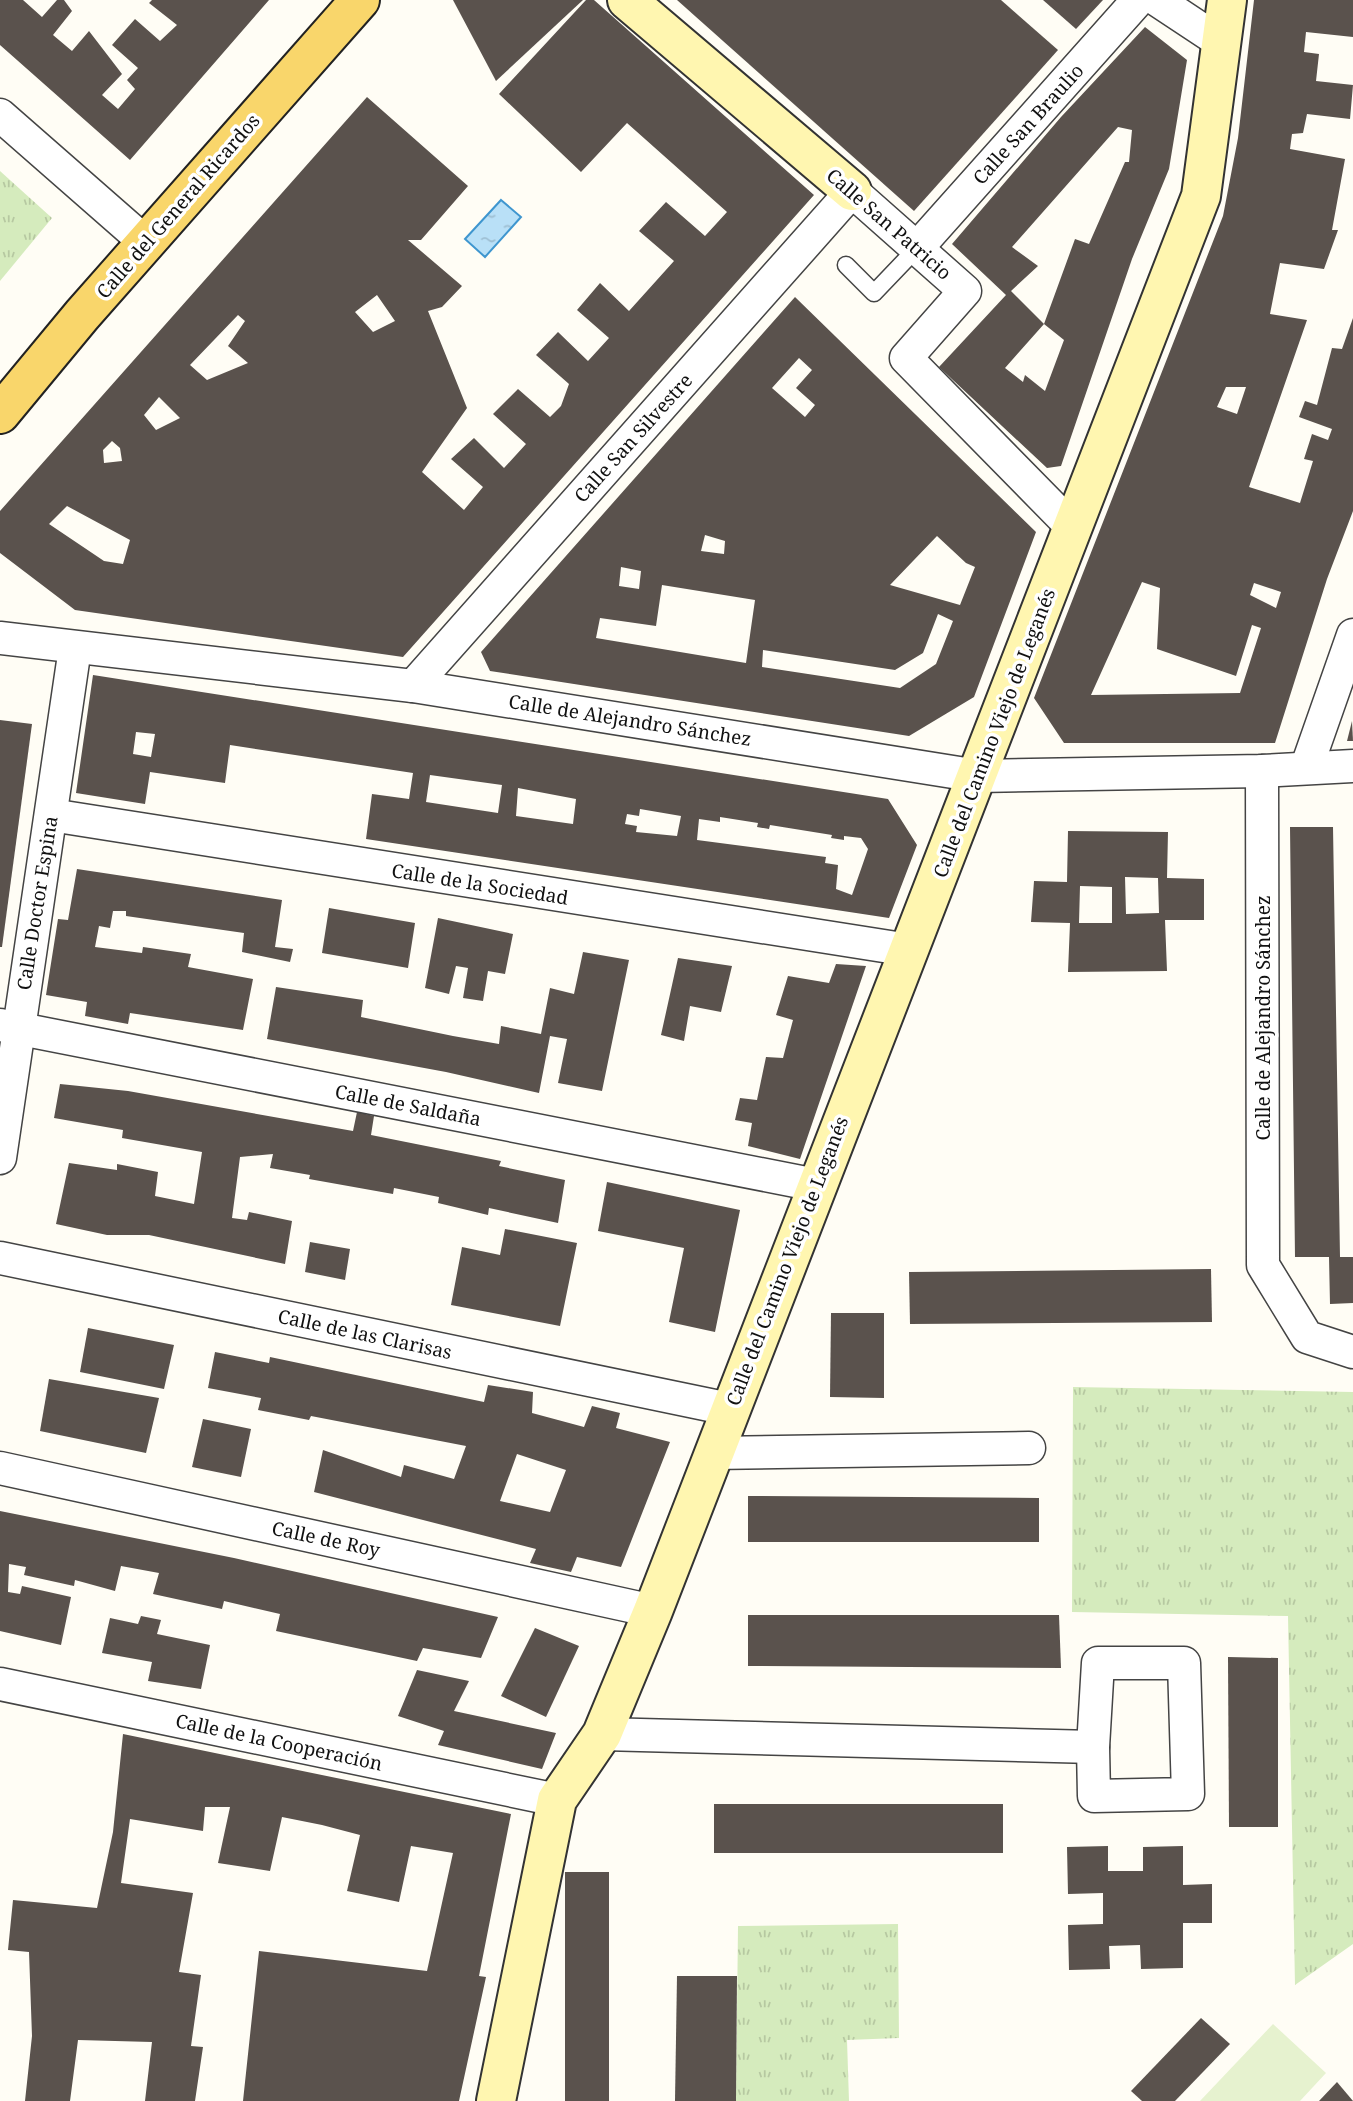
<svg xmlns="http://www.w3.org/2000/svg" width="1353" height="2101" font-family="'Noto Serif',serif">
<defs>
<pattern id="park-tufts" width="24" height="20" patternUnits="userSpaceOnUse" patternTransform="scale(1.75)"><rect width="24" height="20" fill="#d5ebbd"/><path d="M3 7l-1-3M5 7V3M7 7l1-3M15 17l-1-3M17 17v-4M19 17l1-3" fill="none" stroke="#b6c8a1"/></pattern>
<pattern id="water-ripples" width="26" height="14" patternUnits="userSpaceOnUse" patternTransform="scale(1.75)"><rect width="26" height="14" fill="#b9e0f7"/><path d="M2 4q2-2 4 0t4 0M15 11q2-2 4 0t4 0" fill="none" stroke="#9ebfd3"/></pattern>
</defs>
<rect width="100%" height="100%" fill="#fffdf5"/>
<!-- park -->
<g fill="url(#park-tufts)">
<path d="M0 171 52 218 0 281Z"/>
<path d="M1073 1387 1353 1392V1944L1295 1985 1288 1616 1072 1612Z"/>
<path d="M898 1924 899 2038 847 2040 849 2101H736L738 1926Z"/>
</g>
<!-- pitch -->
<path fill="#e6f2cf" d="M1273 2024 1326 2073 1300 2101H1200Z"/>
<!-- water -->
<path fill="url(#water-ripples)" stroke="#3f96cf" stroke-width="2" d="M501 200 521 217 485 257 465 239Z"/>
<!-- building -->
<g fill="#5a524d" fill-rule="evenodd">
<path d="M0 0H23L42 17 57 0H64L72 11 53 35 72 51 89 31 122 74 102 95 118 109 135 89 127 80 138 68 112 45 135 19 160 41 177 25 149 3 152 0H269L130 160 0 45Z"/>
<path d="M453 0H583L496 81Z"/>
<path d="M586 0H594L814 195 403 657 75 610 0 553V511L367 97 468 186 421 240H408L462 286 442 307 428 311 467 408 422 472 464 510 483 487 451 459 474 438 504 468 526 444 493 414 518 389 550 417 561 406 569 384 536 355 558 332 588 361 609 338 577 310 600 283 629 311 674 261 639 231 666 202 705 236 727 212 627 123 581 172 499 94ZM377 295 395 321 373 332 355 312ZM238 315 245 321 228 346 248 363 207 380 190 365ZM159 397 180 418 156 430 144 415ZM112 441 120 448 122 461 104 463 103 450ZM67 506 130 540 123 564 104 561 49 524Z"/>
<path d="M677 0H1001L1058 50 914 211Z"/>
<path d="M1043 0H1103L1076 29Z"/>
<path d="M1254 0H1353V37L1306 32 1304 52 1319 54 1316 81 1353 85 1350 119 1307 114 1303 133 1292 134 1290 149 1345 159 1332 230H1338L1324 269 1280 263 1270 314 1307 320 1249 487 1300 503 1313 461 1304 459 1312 434 1328 440 1332 429 1299 417 1305 401 1317 405 1332 348 1342 349 1353 318V511L1327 579 1275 743H1064L1034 698 1223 216 1238 138ZM1226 387H1246L1237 414 1217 407ZM1142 582 1160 588 1157 649 1236 676 1252 625 1261 628 1240 693 1091 695ZM1254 583 1281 592 1276 608 1250 595Z"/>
<path d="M1145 27 1187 60 1169 169 1132 259 1061 466 1047 468 939 367 1006 295 952 244 1061 117ZM1118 127 1132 130 1129 162H1125L1089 244 1075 239 1044 324 1064 340 1045 391 1025 375 1023 382 1005 368 1044 324 1011 291 1038 266 1012 247Z"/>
<path d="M795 297 1036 532 974 697 909 736 490 671 481 652ZM799 358 812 370 796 388 815 405 805 417 772 388ZM705 535 725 541 724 554 701 551ZM937 536 966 563 975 567 960 605 890 585ZM621 567 641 571 639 589 619 586ZM662 585 755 600 746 663 596 638 600 618 656 626ZM938 614 953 621 936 664 900 688 762 667 763 650 895 670 923 653Z"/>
<path d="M93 675 888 799 917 845 889 918 366 839 372 794 409 799 413 773 230 745 225 783 150 772 145 804 76 793ZM136 732 155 734 151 757 133 754ZM430 775 502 785 498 813 426 802ZM518 788 576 799 573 824 516 816ZM640 809 681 816 677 836 636 832 637 826 625 824 627 814 639 816ZM720 817 758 823 757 827 769 829 770 825 832 835 831 838 844 840V836L861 838 868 849 852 895 836 889 838 865 825 863 826 857 697 840 699 819 720 822Z"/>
<path d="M0 720 32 724 2 947H0Z"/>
<path d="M1352 721 1353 741H1347Z"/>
<path d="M1290 827H1333L1340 1257H1353V1303L1330 1304 1329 1257H1295Z"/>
<path d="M1068 831 1168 832 1167 878 1204 879V920H1165L1167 971 1068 972 1070 923 1031 922 1034 881 1067 882ZM1125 877 1158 878 1159 913 1126 914ZM1080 886 1112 887V923H1079Z"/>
<path d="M77 869 282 900 275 947 293 949 290 962 242 952 244 933 126 916V911H113L110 928 99 926 95 947 142 953 143 947 191 954 188 967 253 979 243 1030 130 1013 128 1024 85 1016 87 1002 46 995 58 919 68 920Z"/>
<path d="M329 908 415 923 408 968 322 953Z"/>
<path d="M438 918 513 934 505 974 488 971 483 1001 463 998 468 968 456 966 449 994 425 988Z"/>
<path d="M583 952 629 960 602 1091 558 1083 567 1039 550 1036 539 1093 446 1072 267 1039 276 987 363 1000 361 1017 453 1036 499 1044 501 1026 541 1034 550 988 574 994Z"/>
<path d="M678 958 732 966 721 1012 690 1006 684 1041 661 1035Z"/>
<path d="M836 964 866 966 800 1159 748 1146 752 1123 735 1120 740 1098 757 1100 766 1057 783 1058 793 1020 776 1015 788 976 829 983Z"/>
<path d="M60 1084 128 1091 353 1131 357 1112 374 1116 371 1135 501 1161 499 1166 565 1180 558 1223 489 1208 488 1215 438 1203 439 1197 394 1188 393 1194 309 1179 310 1175 270 1168 273 1154 240 1157 232 1218 247 1220 249 1212 292 1221 285 1264 149 1235H107L56 1224 69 1163 117 1170V1164L158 1172 155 1196 194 1204 202 1152 122 1138 123 1130 54 1118Z"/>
<path d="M607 1182 740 1210 715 1332 669 1322 684 1248 598 1231Z"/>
<path d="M505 1229 577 1243 560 1326 451 1305 462 1247 500 1255Z"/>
<path d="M310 1242 350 1249 345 1280 305 1272Z"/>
<path d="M1211 1269 1212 1322 910 1324 909 1272Z"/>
<path d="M831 1313H884V1398L830 1397Z"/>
<path d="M88 1328 174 1345 164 1389 80 1372Z"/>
<path d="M215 1352 269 1363 270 1357 484 1402 488 1385 533 1392 532 1413 584 1427 592 1406 620 1413 616 1428 670 1442 621 1567 577 1557 571 1572 530 1563 536 1549 314 1492 323 1450 401 1477 404 1465 454 1479 466 1446 311 1416 309 1420 258 1410 261 1398 208 1388ZM517 1454 566 1470 550 1512 500 1501Z"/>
<path d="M49 1379 159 1398 146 1453 40 1431Z"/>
<path d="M203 1419 251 1429 241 1477 192 1467Z"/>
<path d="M748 1496 1039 1498V1542H748Z"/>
<path d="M0 1511 234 1558 498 1617 481 1658 423 1648 417 1661 276 1631 280 1614 224 1601 222 1609 153 1594 159 1573 121 1566 115 1591 75 1580 74 1586 24 1575 26 1567 9 1564 8 1592 20 1594 22 1586 71 1597 61 1645 0 1631Z"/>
<path d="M748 1615H1059L1061 1668 748 1666Z"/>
<path d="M141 1616 161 1620 157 1634 210 1645 201 1689 148 1681 152 1662 102 1653 110 1618 138 1624Z"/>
<path d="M535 1628 579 1646 546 1717 501 1696Z"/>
<path d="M1228 1657 1278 1658V1827H1229Z"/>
<path d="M417 1670 469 1681 454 1711 556 1733 542 1769 438 1745 444 1731 398 1716Z"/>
<path d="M123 1734 511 1814 479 1976 486 1977 459 2101H243L259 1951 427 1971 453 1853 411 1846 399 1902 347 1891 360 1835 322 1825 282 1817 270 1871 218 1863 230 1807H205L203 1831 130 1819 121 1883 193 1893 179 1972 201 1975 191 2046 203 2047 195 2101H145L152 2042 78 2040 70 2101H25L32 2036 29 1952 8 1950 13 1900 97 1908 113 1832Z"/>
<rect x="714" y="1804" width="289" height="49"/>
<path d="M1108 1846V1871H1143V1847L1183 1846V1885L1212 1884V1923H1183V1968L1141 1969 1140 1945 1109 1946 1110 1969 1069 1970 1068 1925 1103 1924V1893L1068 1894 1067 1847Z"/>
<rect x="565" y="1872" width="44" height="229"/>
<path d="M677 1976H737L736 2101H675Z"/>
<path d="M1201 2018 1230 2044 1175 2101H1142L1131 2091Z"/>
<path d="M1337 2082 1353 2101H1319Z"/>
</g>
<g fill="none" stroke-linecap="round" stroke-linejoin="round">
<defs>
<path id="lane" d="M846 265 874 293 918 247"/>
<g id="street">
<path d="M1157 0 1222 43"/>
<path d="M0 115 145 242"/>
<path d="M918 247 1138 0"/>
<path d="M0 638 413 686 978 776 1262 771 1353 766"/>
<path d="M413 686 852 191 965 291 906 358 1073 528"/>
<path d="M1307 766 1353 635"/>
<path d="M1262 771 1263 1265 1307 1337 1353 1352"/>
<path d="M51 815 909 950"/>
<path d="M0 1025 816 1185"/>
<path d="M0 1158 75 648"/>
<path d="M0 1258 729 1409"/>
<path d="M712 1453 1029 1448"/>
<path d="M0 1468 653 1611"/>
<path d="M1098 1663H1184L1188 1794 1094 1796 1093 1747Z"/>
<path d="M0 1684 557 1800"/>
<path d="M602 1734 1093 1747"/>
</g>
<g id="secondary">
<path d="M627 0 852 191"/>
<path d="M496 2101 557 1800 602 1734 653 1611 1201 196 1227 0"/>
</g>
<path id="primary" d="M0 414 82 315 360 0"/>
</defs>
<!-- lane casing -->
<use href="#lane" stroke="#444" stroke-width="19"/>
<!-- street casing -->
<use href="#street" stroke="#444" stroke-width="35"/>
<!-- secondary casing -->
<use href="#secondary" stroke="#333" stroke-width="42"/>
<!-- primary casing -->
<use href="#primary" stroke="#222" stroke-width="42"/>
<!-- lane -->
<use href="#lane" stroke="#fff" stroke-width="16"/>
<!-- street -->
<use href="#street" stroke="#fff" stroke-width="32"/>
<!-- secondary -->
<use href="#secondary" stroke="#fff6b0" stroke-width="38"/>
<!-- primary -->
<use href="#primary" stroke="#f9d66b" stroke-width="38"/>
</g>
<g text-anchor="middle" stroke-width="7" stroke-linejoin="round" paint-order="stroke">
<!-- street labels -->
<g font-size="19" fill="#111" stroke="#fff">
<text transform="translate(1028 124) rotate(-48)" y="7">Calle San Braulio</text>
<text transform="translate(178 206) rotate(-49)" y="7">Calle del General Ricardos</text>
<text transform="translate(889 224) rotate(41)" y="7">Calle San Patricio</text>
<text transform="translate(633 438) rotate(-48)" y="7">Calle San Silvestre</text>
<text transform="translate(630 720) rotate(9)" y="7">Calle de Alejandro Sánchez</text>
<text transform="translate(994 733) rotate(-69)" y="7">Calle del Camino Viejo de Leganés</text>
<text transform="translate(480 884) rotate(9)" y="7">Calle de la Sociedad</text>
<text transform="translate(37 903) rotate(-81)" y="7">Calle Doctor Espina</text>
<text transform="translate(1263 1018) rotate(-90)" y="7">Calle de Alejandro Sánchez</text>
<text transform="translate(408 1105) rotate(11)" y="7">Calle de Saldaña</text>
<text transform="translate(787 1261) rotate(-69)" y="7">Calle del Camino Viejo de Leganés</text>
<text transform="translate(365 1334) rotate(12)" y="7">Calle de las Clarisas</text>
<text transform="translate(326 1539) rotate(12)" y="7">Calle de Roy</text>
<text transform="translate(279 1742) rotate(12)" y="7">Calle de la Cooperación</text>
</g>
</g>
</svg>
